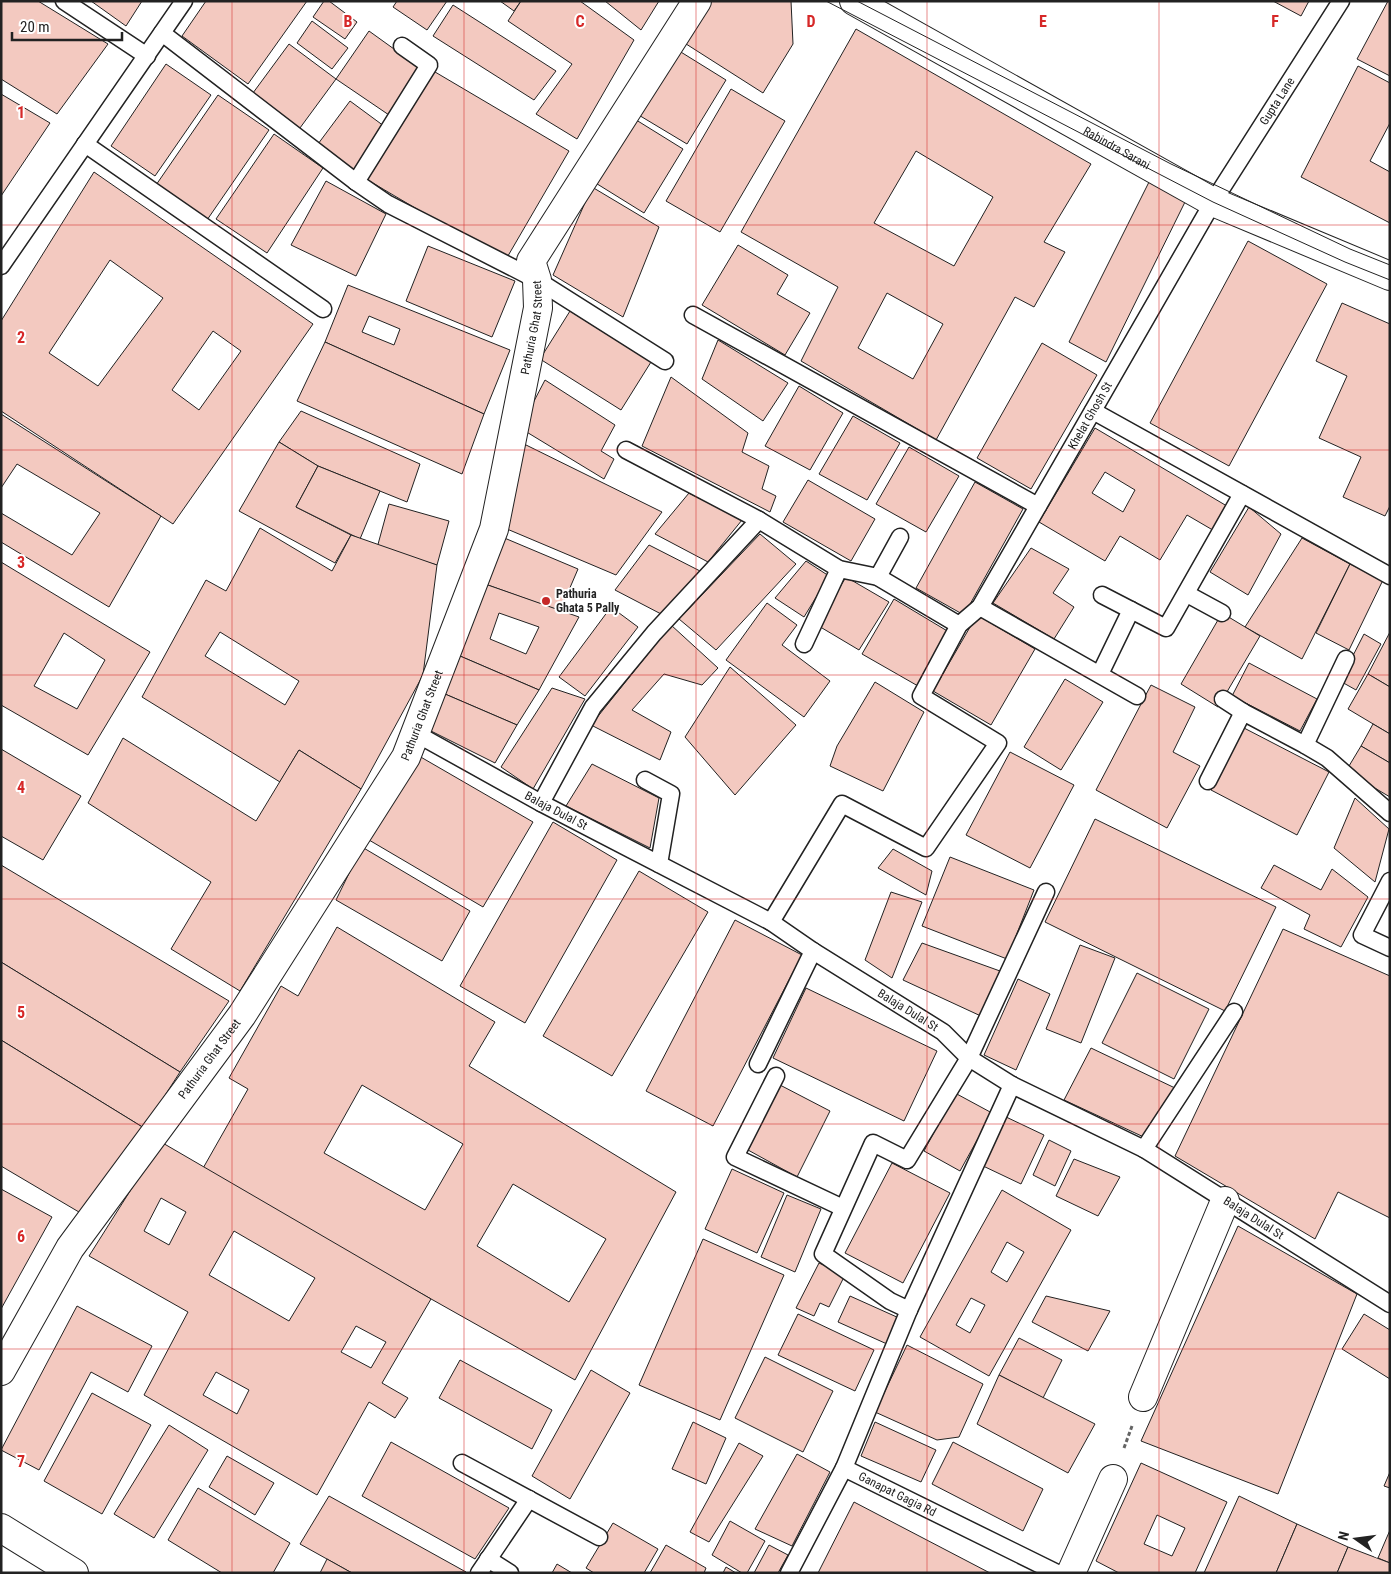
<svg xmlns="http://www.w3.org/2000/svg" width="1391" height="1574" font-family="'Roboto Condensed',sans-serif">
<rect width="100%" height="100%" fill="#fff"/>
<!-- building -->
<g fill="#f3c9c0" stroke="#222" fill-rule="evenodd">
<path d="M1 1H38L108 44 57 114 1 79Z"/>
<path d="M91 1H142L126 26Z"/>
<path d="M206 1H307L248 84 182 36Z"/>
<path d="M324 1H329L357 22 345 39 313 17Z"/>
<path d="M397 1H447L427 30 393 7Z"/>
<path d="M500 1H521L514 11Z"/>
<path d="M521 1H580L634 40 577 139 536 114 572 64 508 21Z"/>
<path d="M605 1H659L641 30Z"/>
<path d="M709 1H791L793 44 763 93 683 42Z"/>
<path d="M1273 1H1309L1301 16Z"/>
<path d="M1388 1H1390V76L1357 59Z"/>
<path d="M453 5 556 71 534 100 433 36Z"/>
<path d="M312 21 348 48 332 69 297 43Z"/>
<path d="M856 29 1091 164 1044 242 1065 252 1034 307 1015 297 936 440 801 361 838 287 741 232ZM916 151 993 197 954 266 874 223ZM887 293 943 324 913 379 858 348Z"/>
<path d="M369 31 419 67 389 115 336 79Z"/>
<path d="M289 44 336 79 297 132 250 97Z"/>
<path d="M676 49 726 80 687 144 637 114Z"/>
<path d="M166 64 211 95 155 176 111 146Z"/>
<path d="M1358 66 1390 83V123L1370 161 1390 172V223L1301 177Z"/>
<path d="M430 69 569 151 505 261 366 179Z"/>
<path d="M731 89 785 121 720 232 666 201Z"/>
<path d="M1 94 50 123 1 196Z"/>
<path d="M218 95 269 130 207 220 156 185Z"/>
<path d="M350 101 388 129 356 172 318 144Z"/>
<path d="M633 118 683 149 644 213 594 182Z"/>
<path d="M274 134 323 168 267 253 216 219Z"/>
<path d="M94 172 313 324 173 524 1 411V321ZM110 260 163 298 98 386 49 353ZM213 331 241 351 199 410 172 390Z"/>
<path d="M326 181 386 214 356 276 291 245Z"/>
<path d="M1149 182 1185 202 1106 362 1069 342Z"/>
<path d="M592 187 659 227 623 317 553 275Z"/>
<path d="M1248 241 1327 284 1229 466 1150 423Z"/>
<path d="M738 245 788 275 777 294 810 313 785 355 702 305Z"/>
<path d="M428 246 515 281 492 337 406 301Z"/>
<path d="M348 285 510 350 484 414 325 342ZM369 316 400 329 394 345 362 332Z"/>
<path d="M1342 303 1390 324V506L1385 516 1343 497 1361 457 1319 438 1347 376 1316 361Z"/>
<path d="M570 311 651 362 621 410 540 359Z"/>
<path d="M718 340 788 383 763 421 702 379Z"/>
<path d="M325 342 484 414 462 474 297 401Z"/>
<path d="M1042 343 1097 375 1031 489 977 458Z"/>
<path d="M671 377 748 433 742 452 769 466 762 489 776 496 770 512 642 446Z"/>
<path d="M545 380 615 425 601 451 614 459 604 479 520 428Z"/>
<path d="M799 386 843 413 810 470 765 446Z"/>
<path d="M301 411 420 464 407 502 318 466 279 442Z"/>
<path d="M1 414 161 516 109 607 1 542V513L72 555 100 513 17 464 1 488Z"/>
<path d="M853 416 900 443 867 500 819 474Z"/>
<path d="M1095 428 1237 512 1223 536 1187 515 1160 560 1120 536 1105 561 1039 522ZM1105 472 1135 490 1123 512 1092 493Z"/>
<path d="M279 442 318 466 296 507 351 535 335 563 239 511Z"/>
<path d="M522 443 662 512 616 575 507 529Z"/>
<path d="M909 447 959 476 926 532 876 504Z"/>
<path d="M318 466 380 491 360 539 296 507Z"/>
<path d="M808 480 875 519 851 561 783 522Z"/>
<path d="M975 482 1023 509 964 615 916 588Z"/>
<path d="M689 493 742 520 708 562 655 534Z"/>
<path d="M389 504 449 521 437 565 377 548Z"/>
<path d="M1249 507 1281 534 1248 595 1210 572Z"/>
<path d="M260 528 332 571 351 535 437 565 423 675 361 789 299 750 280 782 142 697 206 580 226 591ZM220 632 299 681 285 705 205 656Z"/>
<path d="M760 534 796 564 716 650 679 619Z"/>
<path d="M502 537 578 569 560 611 485 584Z"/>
<path d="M1302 538 1350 564 1302 659 1245 627Z"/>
<path d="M649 545 702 572 663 615 615 590Z"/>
<path d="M1031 548 1069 569 1053 593 1074 607 1054 639 993 603Z"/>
<path d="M806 561 829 576 804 617 775 598Z"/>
<path d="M1 562 150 652 88 755 1 705ZM64 633 105 660 77 709 34 686Z"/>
<path d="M1350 564 1383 580 1349 650 1316 633Z"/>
<path d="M846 577 889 602 859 650 817 625Z"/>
<path d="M485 584 579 617 539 690 460 656ZM499 613 539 627 526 654 490 639Z"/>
<path d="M894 599 949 632 918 686 862 654Z"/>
<path d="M767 603 797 625 782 645 830 681 804 717 726 660Z"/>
<path d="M611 607 638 627 585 696 559 677Z"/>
<path d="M1222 613 1260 636 1218 707 1181 684Z"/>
<path d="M977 615 1035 649 991 725 933 691Z"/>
<path d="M671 625 718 668 702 685 664 674 632 710 671 732 660 760 591 725Z"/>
<path d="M1390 632V687L1368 674Z"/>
<path d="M1364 634 1381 644 1356 690 1340 681Z"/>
<path d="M460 656 539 690 517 725 445 694Z"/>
<path d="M1249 663 1317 699 1300 731 1232 696Z"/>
<path d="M730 667 796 725 735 795 685 737Z"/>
<path d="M1368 674 1390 687V734L1348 709Z"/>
<path d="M1065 679 1103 702 1061 770 1024 747Z"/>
<path d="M875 682 924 712 883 791 830 766 837 746Z"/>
<path d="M1151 685 1195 707 1173 752 1200 766 1167 828 1096 790Z"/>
<path d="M552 688 585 699 533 789 501 767Z"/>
<path d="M445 694 517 725 495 763 429 730Z"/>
<path d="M1373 724 1390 734V763L1361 746Z"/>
<path d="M1244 728 1329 772 1297 835 1211 790Z"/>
<path d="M123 738 256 821 299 750 361 789 240 991 171 949 211 882 88 803Z"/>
<path d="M1361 746 1390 763V797L1346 771Z"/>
<path d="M1 749 81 796 43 860 1 836Z"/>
<path d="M1010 752 1074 785 1030 868 966 835Z"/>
<path d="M419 756 533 822 483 907 369 840Z"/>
<path d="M592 764 659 798 650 848 566 806Z"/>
<path d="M1355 798 1389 829 1375 882 1334 848Z"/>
<path d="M1095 819 1276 907 1225 1011 1045 922Z"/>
<path d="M553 822 617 860 525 1023 460 986Z"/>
<path d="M362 847 470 911 442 961 336 900Z"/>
<path d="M893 849 932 871 926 895 878 868Z"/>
<path d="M950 857 1034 890 1007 959 922 926Z"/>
<path d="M1 865 229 1001 180 1072 1 962Z"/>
<path d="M1274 865 1321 890 1332 869 1368 897 1341 947 1304 929 1310 915 1261 888Z"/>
<path d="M639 871 708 912 612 1076 543 1036Z"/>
<path d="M891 892 922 902 892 978 865 960Z"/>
<path d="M735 920 802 955 713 1126 646 1091Z"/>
<path d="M337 927 495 1022 469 1066 676 1192 575 1380 202 1170 248 1089 229 1078 281 986 298 996ZM362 1085 463 1144 425 1210 324 1153ZM513 1184 606 1239 569 1302 477 1246Z"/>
<path d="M1283 929 1390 976V1218L1338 1192 1315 1239 1175 1156Z"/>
<path d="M922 943 1000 971 983 1017 903 980Z"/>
<path d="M1080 945 1115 958 1081 1043 1046 1029Z"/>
<path d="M1 962 180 1072 144 1128 1 1040Z"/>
<path d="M1137 973 1209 1009 1174 1079 1102 1043Z"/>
<path d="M1018 979 1050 994 1016 1070 984 1055Z"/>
<path d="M806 988 937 1051 904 1121 773 1058Z"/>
<path d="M1 1040 144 1128 84 1215 1 1166Z"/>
<path d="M1091 1048 1175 1088 1148 1139 1064 1100Z"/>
<path d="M780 1085 830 1111 797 1177 748 1150Z"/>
<path d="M955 1093 992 1113 960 1171 924 1151Z"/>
<path d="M1004 1116 1044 1135 1021 1184 981 1165Z"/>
<path d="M1049 1140 1071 1151 1055 1186 1033 1175Z"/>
<path d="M161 1142 431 1299 382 1383 408 1398 395 1418 369 1402 317 1495 144 1395 188 1312 89 1256ZM161 1198 186 1212 169 1245 144 1231ZM234 1231 315 1278 289 1321 209 1275ZM356 1326 386 1342 371 1368 341 1352ZM216 1372 249 1390 237 1414 203 1395Z"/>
<path d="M1074 1159 1120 1177 1098 1216 1056 1196Z"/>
<path d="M892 1163 950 1193 903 1283 845 1253Z"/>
<path d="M732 1169 784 1193 757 1253 705 1229Z"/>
<path d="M1 1189 52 1217 1 1309Z"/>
<path d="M1002 1190 1071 1230 989 1376 920 1337ZM1007 1242 1024 1252 1007 1282 991 1272ZM971 1298 985 1305 970 1333 956 1325Z"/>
<path d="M787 1195 821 1209 795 1272 761 1257Z"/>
<path d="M1238 1226 1357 1294 1278 1494 1141 1441Z"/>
<path d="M703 1239 784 1275 720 1420 639 1385Z"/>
<path d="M819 1263 845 1275 829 1307 820 1303 814 1316 796 1308Z"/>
<path d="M850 1296 899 1318 887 1344 838 1322Z"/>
<path d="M1046 1296 1110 1311 1088 1351 1032 1322Z"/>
<path d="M77 1306 152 1346 128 1392 91 1372 39 1470 1 1450Z"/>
<path d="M798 1314 874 1350 855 1391 778 1355Z"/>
<path d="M1364 1314 1390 1330V1379L1342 1349Z"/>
<path d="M1019 1338 1062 1360 1043 1398 999 1375Z"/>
<path d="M907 1345 983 1384 959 1437 937 1440 875 1412Z"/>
<path d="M765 1357 833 1391 803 1452 735 1418Z"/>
<path d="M460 1360 552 1410 532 1449 439 1398Z"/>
<path d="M591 1370 630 1393 570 1499 532 1476Z"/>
<path d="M999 1375 1095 1424 1068 1473 977 1424Z"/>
<path d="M92 1393 151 1425 102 1514 44 1481Z"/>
<path d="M693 1422 726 1438 706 1484 672 1469Z"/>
<path d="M875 1422 936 1450 921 1482 861 1456Z"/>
<path d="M169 1425 208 1450 154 1538 114 1514Z"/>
<path d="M391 1442 509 1508 475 1559 362 1496Z"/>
<path d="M953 1442 1043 1489 1023 1531 932 1484Z"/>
<path d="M739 1443 763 1456 709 1542 690 1532Z"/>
<path d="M797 1454 830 1472 792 1546 755 1529Z"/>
<path d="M227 1456 274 1483 255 1515 209 1487Z"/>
<path d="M1141 1463 1227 1502 1195 1573H1119L1096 1561ZM1157 1515 1185 1528 1172 1556 1144 1544Z"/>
<path d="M1390 1472V1488L1384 1486Z"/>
<path d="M198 1488 290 1543 273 1573H222L168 1540Z"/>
<path d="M329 1496 466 1572 352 1573 300 1544Z"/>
<path d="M1239 1496 1297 1524 1276 1573H1204Z"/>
<path d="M854 1502 990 1573H818Z"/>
<path d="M730 1521 765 1541 747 1573H742L712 1555Z"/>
<path d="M613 1523 658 1549 644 1573H594L586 1568Z"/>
<path d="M1297 1524 1348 1547 1337 1573H1276Z"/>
<path d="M1390 1530V1563L1378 1558Z"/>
<path d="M666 1545 706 1568 704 1573H650Z"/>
<path d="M769 1545 788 1555 778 1573H754Z"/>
<path d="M1348 1547 1390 1563V1573H1337Z"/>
<path d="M327 1559 352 1573H320Z"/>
<path d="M557 1564 572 1573H552Z"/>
<path d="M726 1567 736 1573H723Z"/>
</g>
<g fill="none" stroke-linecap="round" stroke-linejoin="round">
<defs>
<g id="service">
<path d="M64 1 147 56"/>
<path d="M162 33 356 182 388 204 537 280 665 361"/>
<path d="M85 144 323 309"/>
<path d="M356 182 429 65 402 46"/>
<path d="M1 266 184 1"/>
<path d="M693 315 1038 506"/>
<path d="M1093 411 1390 576"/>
<path d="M626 450 759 520"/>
<path d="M878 577 900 537"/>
<path d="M1187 594 1222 613"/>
<path d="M980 607 1137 696"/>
<path d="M1131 610 1166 628 1242 494"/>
<path d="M804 644 839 569"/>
<path d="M1100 674 1131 610 1102 595"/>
<path d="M1223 699 1243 712"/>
<path id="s1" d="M415 733 541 803 771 922 813 951 943 1032 969 1058 1012 1085 1144 1149 1390 1304"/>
<path d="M1305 745 1346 659"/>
<path d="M645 780 671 794 659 864"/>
<path d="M1208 781 1243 712 1305 745 1327 758 1390 813"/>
<path d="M541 803 593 707 654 633 759 520 839 569 878 577 959 625"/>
<path d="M1390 881 1362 935 1390 948"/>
<path id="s2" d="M771 922 842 804 926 848 998 743 921 696 959 625 980 607 1213 202 1341 1"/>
<path d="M758 1064 813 951"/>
<path d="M776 1076 735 1157 843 1208"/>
<path d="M1144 1149 1234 1012"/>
<path d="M909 1310 890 1301 823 1254 873 1143 907 1160 969 1058 1046 892"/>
<path d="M462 1463 599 1537"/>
<path d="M844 1468 909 1310 1012 1085"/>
<path d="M488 1559 510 1573"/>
<path d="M479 1573 529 1499"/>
<path id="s3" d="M789 1573 844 1468 1057 1573"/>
</g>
<g id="minor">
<path d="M1143 1397 1225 1201"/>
<path d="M1071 1573 1113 1479"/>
</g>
<g id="tertiary">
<path id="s4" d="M1 1371 70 1248 242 1015 406 757 494 529 538 308 537 280 531 261 697 1"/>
</g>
<g id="secondary">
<path id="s5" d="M854 1 1213 202 1390 276"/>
<path d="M1 1528 74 1573"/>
</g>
</defs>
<!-- service casing -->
<use href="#service" stroke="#222" stroke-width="19"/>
<!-- minor casing -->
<use href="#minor" stroke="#222" stroke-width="30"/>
<!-- tertiary casing -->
<use href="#tertiary" stroke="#222" stroke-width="30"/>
<!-- secondary casing -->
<use href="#secondary" stroke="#222" stroke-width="30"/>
<!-- path -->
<path stroke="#646464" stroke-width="3" stroke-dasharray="4 2.5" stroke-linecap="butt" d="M1124 1448 1132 1426"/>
<!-- service -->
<use href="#service" stroke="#fff" stroke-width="16"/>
<!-- minor -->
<use href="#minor" stroke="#fff" stroke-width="28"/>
<!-- tertiary -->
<use href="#tertiary" stroke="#fff" stroke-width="28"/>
<!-- secondary -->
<use href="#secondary" stroke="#fff" stroke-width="28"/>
<!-- tram -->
<g stroke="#222" stroke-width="1">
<path d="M826 1 1213 202 1345 262 1390 280"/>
<path d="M857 1 1171 164 1350 249 1390 265"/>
</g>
</g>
<!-- grid -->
<path fill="none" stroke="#d62828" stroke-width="1" stroke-opacity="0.55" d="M232 1V1573M464 1V1573M696 1V1573M927 1V1573M1159 1V1573M1 225H1390M1 450H1390M1 675H1390M1 899H1390M1 1124H1390M1 1349H1390"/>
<!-- markers -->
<circle fill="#c62828" stroke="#fff" stroke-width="2" cx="546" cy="601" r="5"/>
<g text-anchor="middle" stroke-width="4" stroke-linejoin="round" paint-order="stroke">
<!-- street labels -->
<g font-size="12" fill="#222" stroke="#fff">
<text dy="4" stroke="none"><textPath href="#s2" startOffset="1145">Gupta Lane</textPath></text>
<text dy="4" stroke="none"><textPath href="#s5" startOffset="301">Rabindra Sarani</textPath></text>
<text dy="4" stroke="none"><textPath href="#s4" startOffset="1186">Pathuria Ghat Street</textPath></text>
<text dy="4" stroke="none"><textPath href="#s2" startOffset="779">Khelat Ghosh St</textPath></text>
<text dy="4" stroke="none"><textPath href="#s4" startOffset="781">Pathuria Ghat Street</textPath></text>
<text dy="4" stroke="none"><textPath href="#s1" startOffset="161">Balaja Dulal St</textPath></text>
<text dy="4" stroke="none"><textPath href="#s1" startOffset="566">Balaja Dulal St</textPath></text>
<text dy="4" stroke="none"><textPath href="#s4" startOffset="376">Pathuria Ghat Street</textPath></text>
<text dy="4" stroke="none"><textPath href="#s1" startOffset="971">Balaja Dulal St</textPath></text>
<text dy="4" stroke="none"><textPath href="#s3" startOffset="178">Ganapat Gagia Rd</textPath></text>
</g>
<!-- poi labels -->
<g font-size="12" font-weight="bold" fill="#222" stroke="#fff" text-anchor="start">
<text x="556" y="598">Pathuria<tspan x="556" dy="14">Ghata 5 Pally</tspan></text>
</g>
</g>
<g font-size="16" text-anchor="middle" font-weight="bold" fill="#d62828" stroke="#fff" stroke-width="4" stroke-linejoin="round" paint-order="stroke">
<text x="348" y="27">B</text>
<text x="580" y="27">C</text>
<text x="811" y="27">D</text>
<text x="1043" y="27">E</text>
<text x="1275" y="27">F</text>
<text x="21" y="118">1</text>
<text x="21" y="343">2</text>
<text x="21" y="568">3</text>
<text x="21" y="793">4</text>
<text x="21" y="1018">5</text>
<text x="21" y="1242">6</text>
<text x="21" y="1467">7</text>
</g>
<!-- border -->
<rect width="1391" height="1574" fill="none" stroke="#222222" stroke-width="5"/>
<!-- north arrow -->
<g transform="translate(1356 1539) rotate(284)" stroke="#ffffff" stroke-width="4" paint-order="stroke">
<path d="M0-4L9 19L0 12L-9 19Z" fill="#222222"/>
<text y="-8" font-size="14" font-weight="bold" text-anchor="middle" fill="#222222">N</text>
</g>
<!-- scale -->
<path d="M12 32v8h110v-8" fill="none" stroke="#222222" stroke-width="2.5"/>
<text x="20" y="32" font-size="15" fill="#222222" stroke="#ffffff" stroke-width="4" paint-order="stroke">20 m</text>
</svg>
